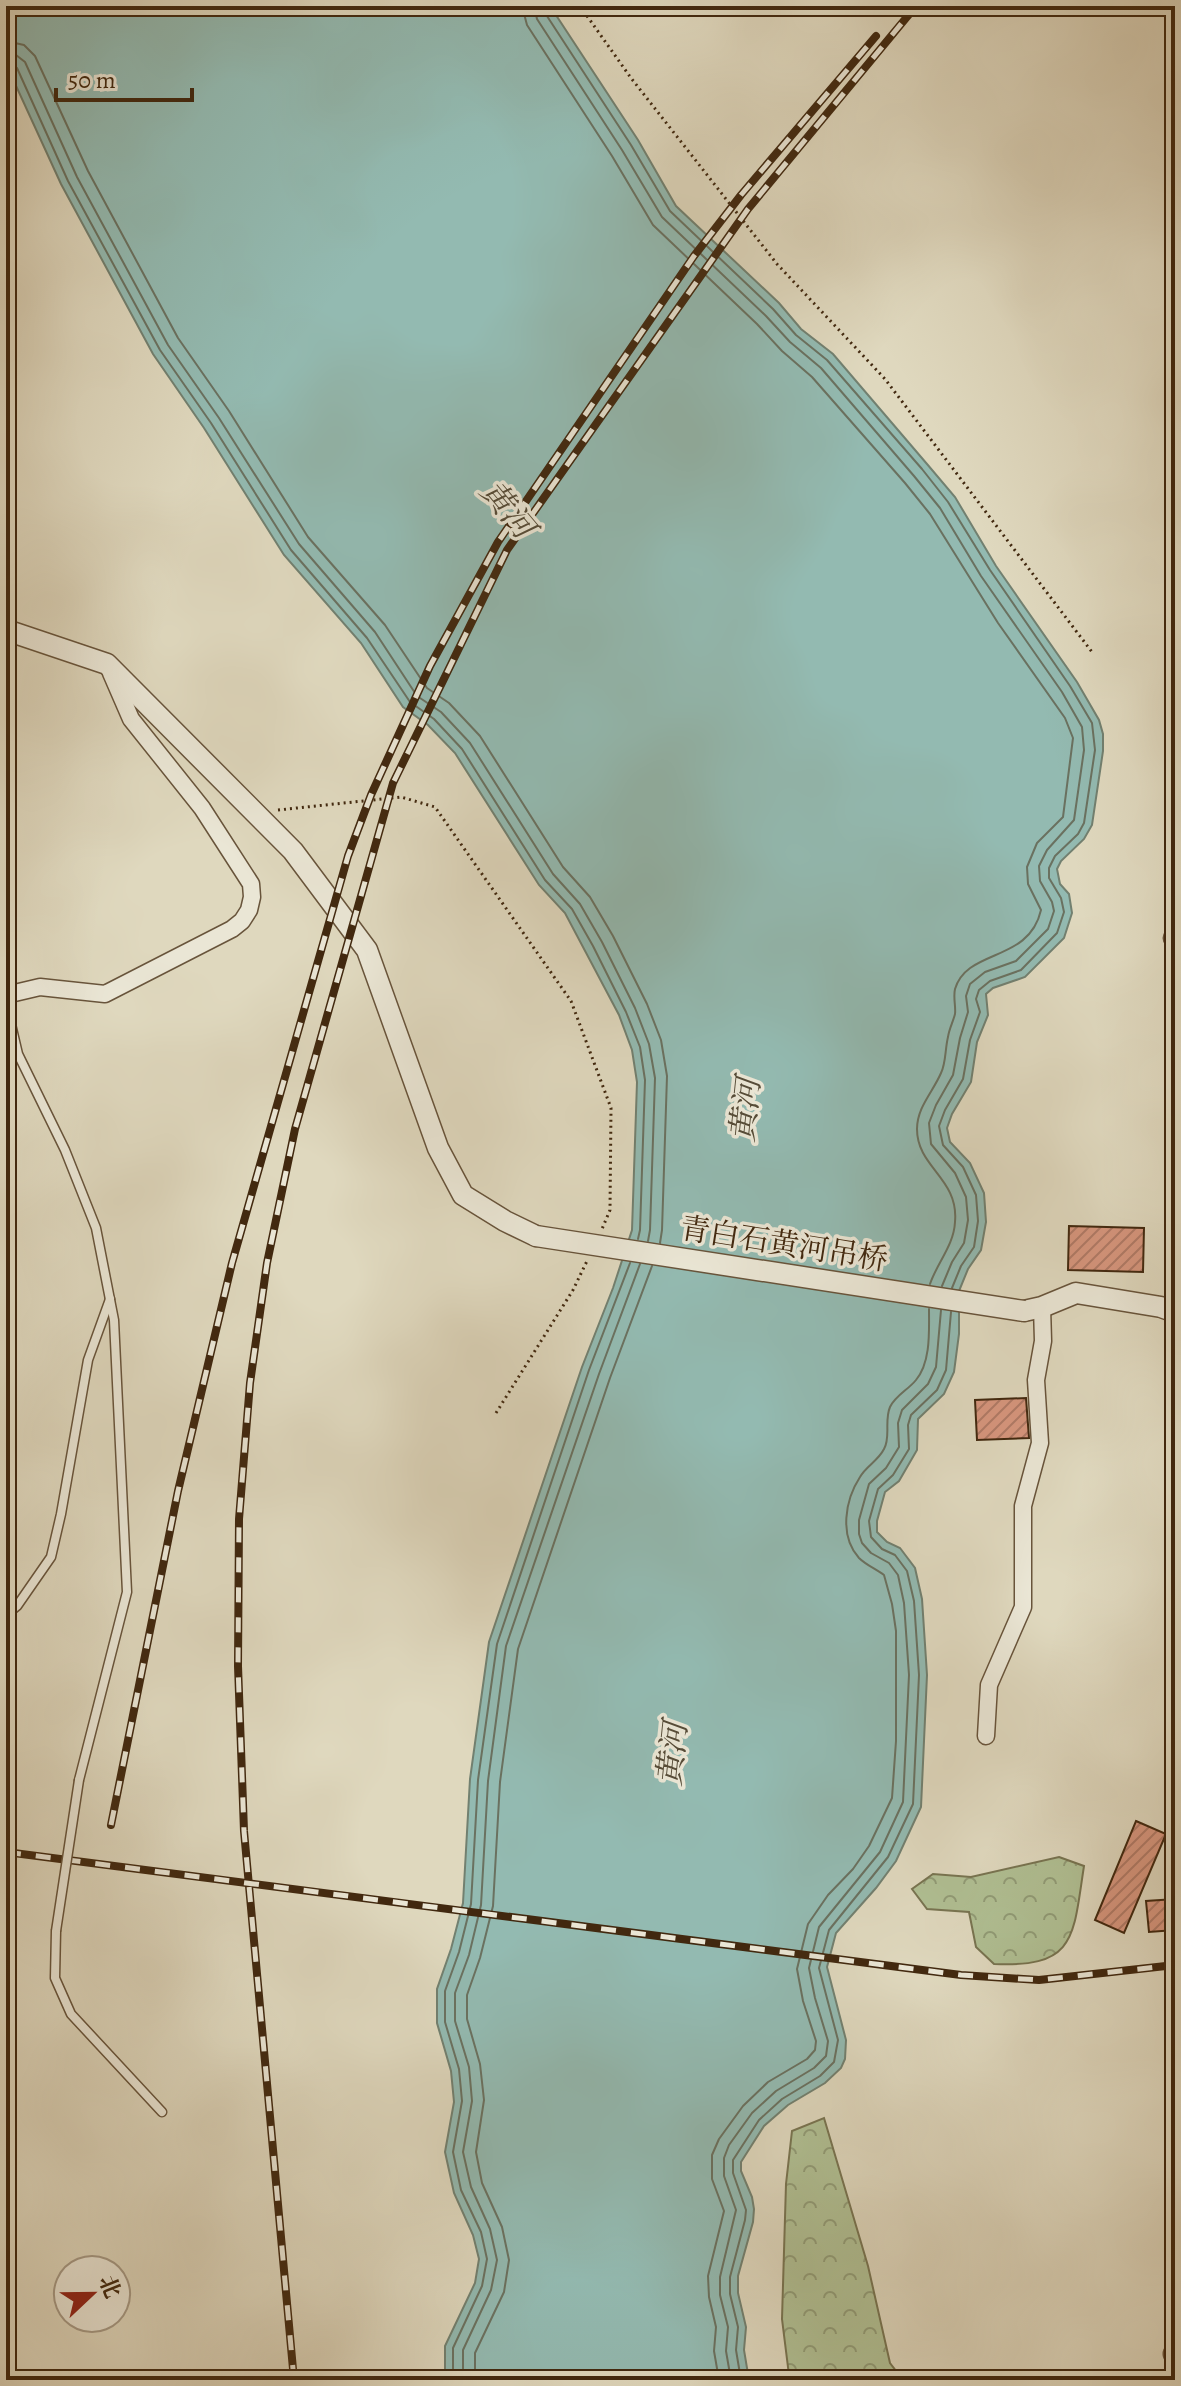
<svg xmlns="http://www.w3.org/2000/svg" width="1181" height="2386" font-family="Alegreya,'Noto Serif SC',serif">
<defs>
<pattern id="forest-crowns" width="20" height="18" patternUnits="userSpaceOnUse" patternTransform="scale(2)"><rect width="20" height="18" fill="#b0bf93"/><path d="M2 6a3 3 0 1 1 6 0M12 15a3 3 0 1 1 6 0" fill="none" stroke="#919b76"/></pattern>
<pattern id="building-hatch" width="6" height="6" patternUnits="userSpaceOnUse" patternTransform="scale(2)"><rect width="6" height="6" fill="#d7967e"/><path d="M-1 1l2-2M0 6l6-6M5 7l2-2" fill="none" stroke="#b07a66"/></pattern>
</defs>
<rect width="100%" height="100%" fill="#dfd8be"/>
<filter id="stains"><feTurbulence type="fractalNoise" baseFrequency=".0025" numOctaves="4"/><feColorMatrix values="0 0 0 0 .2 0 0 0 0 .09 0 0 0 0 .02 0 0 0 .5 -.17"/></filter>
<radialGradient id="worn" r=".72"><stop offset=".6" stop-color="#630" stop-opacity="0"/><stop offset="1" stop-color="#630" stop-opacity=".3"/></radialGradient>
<!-- forest -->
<g fill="url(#forest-crowns)" stroke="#787451" stroke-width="2">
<path d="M1059 1857 1084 1866C1073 1936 1077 1968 994 1964L976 1947 969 1912 927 1909 912 1889 933 1874 971 1877Z"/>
<path d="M824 2118 868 2266 890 2363 903 2380H791L789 2375 782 2319 786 2184 792 2131Z"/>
</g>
<!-- water -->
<path fill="#93bab1" stroke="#728070" stroke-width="2" d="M6 6H550L638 140 676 206 779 303 801 329 833 354 927 464 955 497 996 566 1077 682 1099 720 1103 734V751L1092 825 1084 839 1061 861 1057 869 1060 884 1069 894 1072 913 1064 938 1025 977 993 988 986 994 988 1015 977 1042 971 1082 952 1114 947 1128 950 1142 970 1163 984 1193 986 1222 981 1250 968 1269 959 1291V1334L954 1372 944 1394 918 1419 917 1450 899 1481 885 1492 877 1521V1532L887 1542 900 1548 915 1568 922 1599 927 1675 921 1807 896 1861 876 1888 836 1933 827 1967 846 2040 845 2059 841 2068 825 2083 788 2105 764 2126 741 2162V2171L752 2197 754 2209 753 2222 738 2276V2293L746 2327 744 2350 749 2380H445V2346L475 2283 479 2259 473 2235 454 2193 445 2152 454 2102 451 2071 437 2023V1989L451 1949 463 1903 470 1779 489 1642 582 1367 613 1288 632 1230 637 1082 632 1050 619 1015 565 913 539 885 455 753 428 725 403 707 361 643 284 555 204 428 153 354 61 184 6 64Z"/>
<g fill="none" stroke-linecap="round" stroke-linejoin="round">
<!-- shore -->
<g stroke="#6a7160" stroke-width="2">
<path d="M522 6 527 25 612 156 653 225 757 324 782 351 812 377 905 483 930 514 998 623 1065 718 1073 738 1063 817 1037 843 1027 867 1028 884 1041 910C1029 963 967 948 955 989 953 998 956 1006 955 1014 953 1022 949 1029 948 1037 945 1049 946 1063 941 1073 933 1092 917 1107 917 1129 917 1168 959 1178 955 1222 954 1245 937 1263 930 1284"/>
<path d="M534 6 537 19 622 150 662 217 766 316 790 342 821 368 914 476 940 508 981 576 1062 692 1082 727 1084 750 1074 820 1047 850 1039 866 1040 881 1052 902 1054 911 1048 929 1016 961 985 972 970 984 966 996 968 1012 960 1038 953 1075 936 1105 929 1123 931 1144 955 1173 966 1197 968 1220 964 1243 952 1262 942 1286"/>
<path d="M544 6 545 13 631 145 670 211 773 309 796 335 827 360 922 469 948 502 990 570 1070 686 1092 723 1095 750 1084 823 1078 834 1055 856 1049 868V878L1061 898 1064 912 1057 933 1021 970 990 981 979 990 976 999 980 1012 970 1040 963 1079 945 1110 939 1126 943 1145 963 1167 976 1195 978 1221 974 1247 961 1266 952 1288"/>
<path d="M6 41 24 45 35 56 88 171 178 338 229 411 308 537 385 625 427 688 449 703 480 736 563 867 590 897 613 936 647 1004 661 1040 667 1076 662 1230 660 1243"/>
<path d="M6 53 16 55 25 62 77 177 168 345 219 418 299 544 375 632 417 696 441 712 470 743 553 874 580 904 602 942 635 1008 649 1044 655 1078 650 1230 648 1241"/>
<path d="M6 63 12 64 17 68 68 181 160 350 211 423 291 550 367 638 410 702 434 719 462 749 545 880 572 909 593 946 626 1012 640 1047 645 1080 640 1230 638 1239"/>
<path d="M453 2380V2348L482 2286 487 2259 481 2232 461 2190 453 2152 462 2101 459 2069 445 2022V1991L459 1952 471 1904 478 1780 497 1644 589 1370 630 1263"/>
<path d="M463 2380V2350L491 2290 497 2260 490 2229 471 2187 463 2152 472 2101 469 2067 455 2021V1993L469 1955 481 1905 488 1781 506 1646 599 1374 640 1264"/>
<path d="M475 2380V2353L504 2292 509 2260 502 2227 482 2183 476 2152 484 2100 480 2064 467 2019V1995L480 1958 493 1906 500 1782 518 1649 610 1378 652 1266"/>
<path d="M719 2380 714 2351 716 2327 709 2297 708 2276 724 2211 712 2179V2155L719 2139 743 2106 768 2082 807 2059 815 2050 816 2041 803 2001 797 1969 808 1924 828 1895 853 1869 869 1846 892 1798 896 1741V1631L892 1604 884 1575C876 1569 866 1565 859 1558 839 1536 845 1500 860 1477 866 1466 878 1461 884 1449 891 1437 884 1421 890 1407 896 1395 908 1390 916 1380 931 1362 929 1331 929 1309"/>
<path d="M731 2380 726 2351 728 2327 720 2295V2277L736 2210 724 2176V2158L729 2145 752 2113 776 2091 814 2068 826 2056 828 2041 815 1998 809 1968 819 1927 880 1852 903 1802 909 1675 904 1603 898 1575 889 1563 871 1553 862 1543 859 1534V1520L869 1484 886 1468 899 1447 898 1423 902 1410 928 1384 936 1367 941 1310"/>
<path d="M741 2380 736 2350 738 2327 730 2294V2277L745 2220 746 2210 733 2173V2160L759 2120 782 2099 820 2076 834 2062 838 2040 819 1968 829 1930 888 1857 913 1804 919 1675 914 1601 907 1571 895 1555 882 1549 871 1537 869 1521 878 1489 893 1475 909 1449 908 1425 911 1415 937 1390 946 1370 951 1312"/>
</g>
</g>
<!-- building -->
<g fill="url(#building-hatch)" stroke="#41280f" stroke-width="2">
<path d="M1069 1226 1144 1228 1143 1272 1068 1270Z"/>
<path d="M1026 1398 1029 1438 977 1440 975 1400Z"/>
<path d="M1136 1821 1166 1834 1124 1933 1095 1920Z"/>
<path d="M1175 1899V1930L1149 1932 1146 1901Z"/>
</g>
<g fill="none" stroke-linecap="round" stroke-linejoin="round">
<defs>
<g id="service">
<path d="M6 433 11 468 6 502"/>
<path d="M6 1003 18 1054 65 1150 96 1228 114 1320 127 1592 79 1780"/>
<path d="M6 1615 17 1606 51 1557 61 1514 88 1360 110 1299"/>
<path d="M56 1931 55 1978 71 2014 162 2112"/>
</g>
<g id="minor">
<path d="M1172 938 1175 935"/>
<path d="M6 995 40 987 105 994 232 929 242 921 249 910 252 897 251 884 202 808 131 719 111 673"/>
<path d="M986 1736 989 1685 1023 1607V1506L1040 1443 1036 1380 1043 1341 1042 1307"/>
</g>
<g id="tertiary">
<path d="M6 630 107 664 293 851 367 950 438 1148 463 1195 505 1221 536 1236"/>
<path d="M1024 1311 1042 1307 1076 1293 1161 1307 1175 1312"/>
<path d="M1174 2354H1175"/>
</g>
</defs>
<!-- service casing -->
<use href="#service" stroke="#68543b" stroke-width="11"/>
<!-- minor casing -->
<use href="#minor" stroke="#68543b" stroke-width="19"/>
<!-- tertiary casing -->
<use href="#tertiary" stroke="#68543b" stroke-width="23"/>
<!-- path -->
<g stroke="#41280f" stroke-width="3" stroke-dasharray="2 4" stroke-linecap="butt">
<path d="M580 6 631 78 777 264 885 379 1092 652"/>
<path d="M278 810 401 797 435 807 571 1001 611 1108 610 1210 602 1229"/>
<path d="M496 1413 573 1290 587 1261"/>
</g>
<!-- service -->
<use href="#service" stroke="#eae6d5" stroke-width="8"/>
<!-- minor -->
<use href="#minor" stroke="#eae6d5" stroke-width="16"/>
<!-- tertiary -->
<use href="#tertiary" stroke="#eae6d5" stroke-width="20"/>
<defs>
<g id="rail">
<path d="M111 1825 178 1491 232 1263 348 856 371 795 430 666 498 542 694 256 741 195 876 36"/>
<path d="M6 1852 961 1975 1039 1980 1175 1965"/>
<path d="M294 2380 244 1831 238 1666 239 1519 250 1383 267 1263 295 1129 393 783 507 550 748 209 916 6"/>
</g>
</defs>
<!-- rail casing -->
<use href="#rail" stroke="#41280f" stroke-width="8"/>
<!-- rail -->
<use href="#rail" stroke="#eae6d5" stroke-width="5" stroke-dasharray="15" stroke-linecap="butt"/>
<defs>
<path id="service-bridge" d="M56 1931 79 1780"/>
<path id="tertiary-bridge" d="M536 1236 1024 1311"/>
</defs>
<!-- service-bridge casing -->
<use href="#service-bridge" stroke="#68543b" stroke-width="11" stroke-linecap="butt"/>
<!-- tertiary-bridge casing -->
<use href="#tertiary-bridge" stroke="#68543b" stroke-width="23" stroke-linecap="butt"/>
<!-- service-bridge -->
<use href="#service-bridge" stroke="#eae6d5" stroke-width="8"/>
<!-- tertiary-bridge -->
<use href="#tertiary-bridge" stroke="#eae6d5" stroke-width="20"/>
</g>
<g text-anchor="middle" stroke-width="7" stroke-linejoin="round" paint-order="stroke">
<!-- street labels -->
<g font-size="30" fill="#41280f" stroke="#eae6d5">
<text transform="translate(784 1244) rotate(9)" y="10">青白石黄河吊桥</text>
</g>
<!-- water labels -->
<g font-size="32" font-style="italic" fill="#564c38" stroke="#eae6d5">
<text transform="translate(508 509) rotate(50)" y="11">黄河</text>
<text transform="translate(745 1110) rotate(-84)" y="11">黄河</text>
<text transform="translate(672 1754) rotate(-84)" y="11">黄河</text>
</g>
</g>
<!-- margin -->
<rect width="1181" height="2386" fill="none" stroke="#dfd8be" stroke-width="32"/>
<rect x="8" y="8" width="1165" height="2370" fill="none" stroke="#41280f" stroke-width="4"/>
<rect x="16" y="16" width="1149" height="2354" fill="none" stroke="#41280f" stroke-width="2"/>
<!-- north arrow -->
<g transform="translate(92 2294) rotate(68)"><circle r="38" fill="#eae6d5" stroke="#a69a86" stroke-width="2"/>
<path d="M0-6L14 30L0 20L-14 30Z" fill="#8f2418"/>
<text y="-12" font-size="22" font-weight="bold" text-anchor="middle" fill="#41280f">北</text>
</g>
<!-- scale -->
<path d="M56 88v12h136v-12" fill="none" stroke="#41280f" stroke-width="4"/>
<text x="68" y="88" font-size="24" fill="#41280f" stroke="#eae6d5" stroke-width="6" paint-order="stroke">50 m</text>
<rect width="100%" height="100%" filter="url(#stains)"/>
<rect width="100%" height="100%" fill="url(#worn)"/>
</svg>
